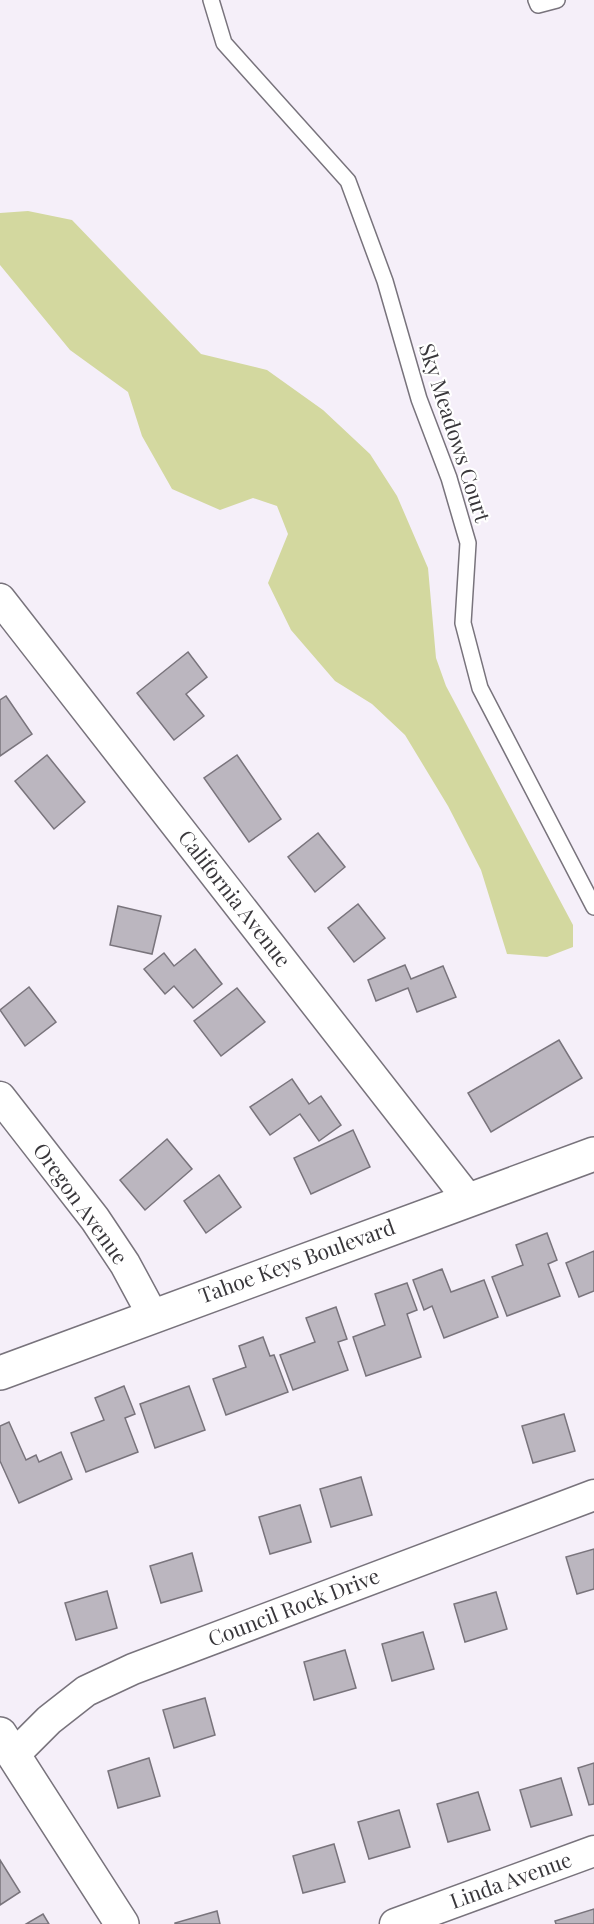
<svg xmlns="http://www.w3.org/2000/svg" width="594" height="1924" font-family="'Playfair Display',serif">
<rect width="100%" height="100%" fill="#f5eff9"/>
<!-- green -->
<path fill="#d3d89f" d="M28 211 72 220 201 354 267 370 323 410 370 454 397 496 428 568 436 658 446 686 573 925V947L547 957 507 954 481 870 448 806 405 735 372 704 335 681 291 630 268 583 288 534 277 506 253 498 220 510 172 489 142 436 128 392 70 350 0 265V213Z"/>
<!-- building -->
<g fill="#bbb6bf" stroke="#79747c" stroke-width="1.5">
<path d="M188 652 207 677 186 694 204 716 174 740 137 693Z"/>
<path d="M6 696 32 734 0 756V700Z"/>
<path d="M47 755 85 802 54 829 15 781Z"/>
<path d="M237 755 281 819 249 842 204 778Z"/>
<path d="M318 833 345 867 315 892 288 857Z"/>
<path d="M358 904 385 938 354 962 328 928Z"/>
<path d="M118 906 161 916 152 954 110 945Z"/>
<path d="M195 949 222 984 193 1008 174 986 165 994 144 969 164 953 174 966Z"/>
<path d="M405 965 411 979 443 966 456 997 417 1012 408 988 376 1001 368 980Z"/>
<path d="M29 987 56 1022 25 1046 0 1010Z"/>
<path d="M237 988 265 1022 221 1056 194 1021Z"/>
<path d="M559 1040 582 1078 491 1132 468 1093Z"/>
<path d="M292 1079 309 1104 321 1096 341 1125 319 1141 300 1114 270 1135 250 1107Z"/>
<path d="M353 1130 370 1167 311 1194 294 1158Z"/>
<path d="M167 1139 192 1169 145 1210 120 1180Z"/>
<path d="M219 1175 241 1207 206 1233 184 1201Z"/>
<path d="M547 1233 557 1260 548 1264 560 1296 507 1316 492 1277 523 1265 516 1245Z"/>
<path d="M594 1251V1291L579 1297 566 1263Z"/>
<path d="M442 1269 451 1292 484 1280 498 1317 444 1338 432 1306 424 1310 413 1280Z"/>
<path d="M407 1283 417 1310 407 1314 421 1357 366 1376 353 1337 385 1325 375 1294Z"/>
<path d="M336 1307 347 1339 338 1342 348 1370 293 1390 280 1355 315 1342 306 1318Z"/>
<path d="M263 1337 270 1356 274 1355 288 1392 226 1415 213 1379 246 1367 239 1346Z"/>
<path d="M124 1386 135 1414 125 1418 138 1452 86 1472 71 1433 104 1420 95 1398Z"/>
<path d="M189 1386 205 1430 155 1448 140 1404Z"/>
<path d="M564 1414 575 1451 533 1463 522 1426Z"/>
<path d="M9 1422 26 1460 36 1455 39 1462 61 1452 72 1479 19 1503 0 1461V1426Z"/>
<path d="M361 1477 372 1515 331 1527 320 1489Z"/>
<path d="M300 1505 311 1542 270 1554 259 1517Z"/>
<path d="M594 1549V1589L577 1594 566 1557Z"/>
<path d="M192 1553 202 1591 161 1603 150 1566Z"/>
<path d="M107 1591 117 1628 76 1640 65 1603Z"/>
<path d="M496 1592 507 1629 465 1642 454 1604Z"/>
<path d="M423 1632 434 1669 392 1681 382 1644Z"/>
<path d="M345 1650 356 1688 314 1700 304 1662Z"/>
<path d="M205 1698 215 1735 174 1748 163 1710Z"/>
<path d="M149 1758 160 1796 118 1808 108 1771Z"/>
<path d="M594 1763V1804L589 1805 578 1768Z"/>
<path d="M561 1778 572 1815 531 1827 520 1790Z"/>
<path d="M478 1792 490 1830 448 1842 437 1804Z"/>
<path d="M399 1810 410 1847 369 1859 358 1822Z"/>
<path d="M334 1844 345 1882 303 1893 293 1856Z"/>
<path d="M0 1860 20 1892 0 1905Z"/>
<path d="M594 1909V1924H556L555 1921Z"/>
<path d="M217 1911 220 1924H175V1923Z"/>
<path d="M43 1914 49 1924H26Z"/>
</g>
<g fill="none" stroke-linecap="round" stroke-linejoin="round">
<defs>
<g id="service">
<path d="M211 0 224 43 348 181 385 281 419 399 449 478 468 543 463 623 480 688 594 907"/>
<path d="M536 0 538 5 557 0"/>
</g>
<g id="minor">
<path d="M0 599 468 1199"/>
<path d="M0 1097 95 1219 125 1264 153 1316"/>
<path d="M14 1755 49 1720 86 1691 133 1669 594 1495"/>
<path d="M395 1924 594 1851"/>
</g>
<g id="tertiary">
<path d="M0 1373 594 1154"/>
<path d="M0 1734 122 1924"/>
</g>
</defs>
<!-- service casing -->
<use href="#service" stroke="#78737c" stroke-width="18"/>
<!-- minor casing -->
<use href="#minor" stroke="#78737c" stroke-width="33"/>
<!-- tertiary casing -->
<use href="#tertiary" stroke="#78737c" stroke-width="36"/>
<!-- service -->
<use href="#service" stroke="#fff" stroke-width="15"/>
<!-- minor -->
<use href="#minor" stroke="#fff" stroke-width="30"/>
<!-- tertiary -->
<use href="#tertiary" stroke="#fff" stroke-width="33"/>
</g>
<g text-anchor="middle" stroke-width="4.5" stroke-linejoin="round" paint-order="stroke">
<!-- street labels -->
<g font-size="21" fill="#39373b" stroke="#fff">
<text transform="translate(454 433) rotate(72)" y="7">Sky Meadows Court</text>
<text transform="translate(234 899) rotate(52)" y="7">California Avenue</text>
<text transform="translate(80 1204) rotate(54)" y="7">Oregon Avenue</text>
<text transform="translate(297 1262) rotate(-20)" y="7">Tahoe Keys Boulevard</text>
<text transform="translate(294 1608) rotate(-21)" y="7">Council Rock Drive</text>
<text transform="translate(511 1881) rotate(-20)" y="7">Linda Avenue</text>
</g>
</g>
</svg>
